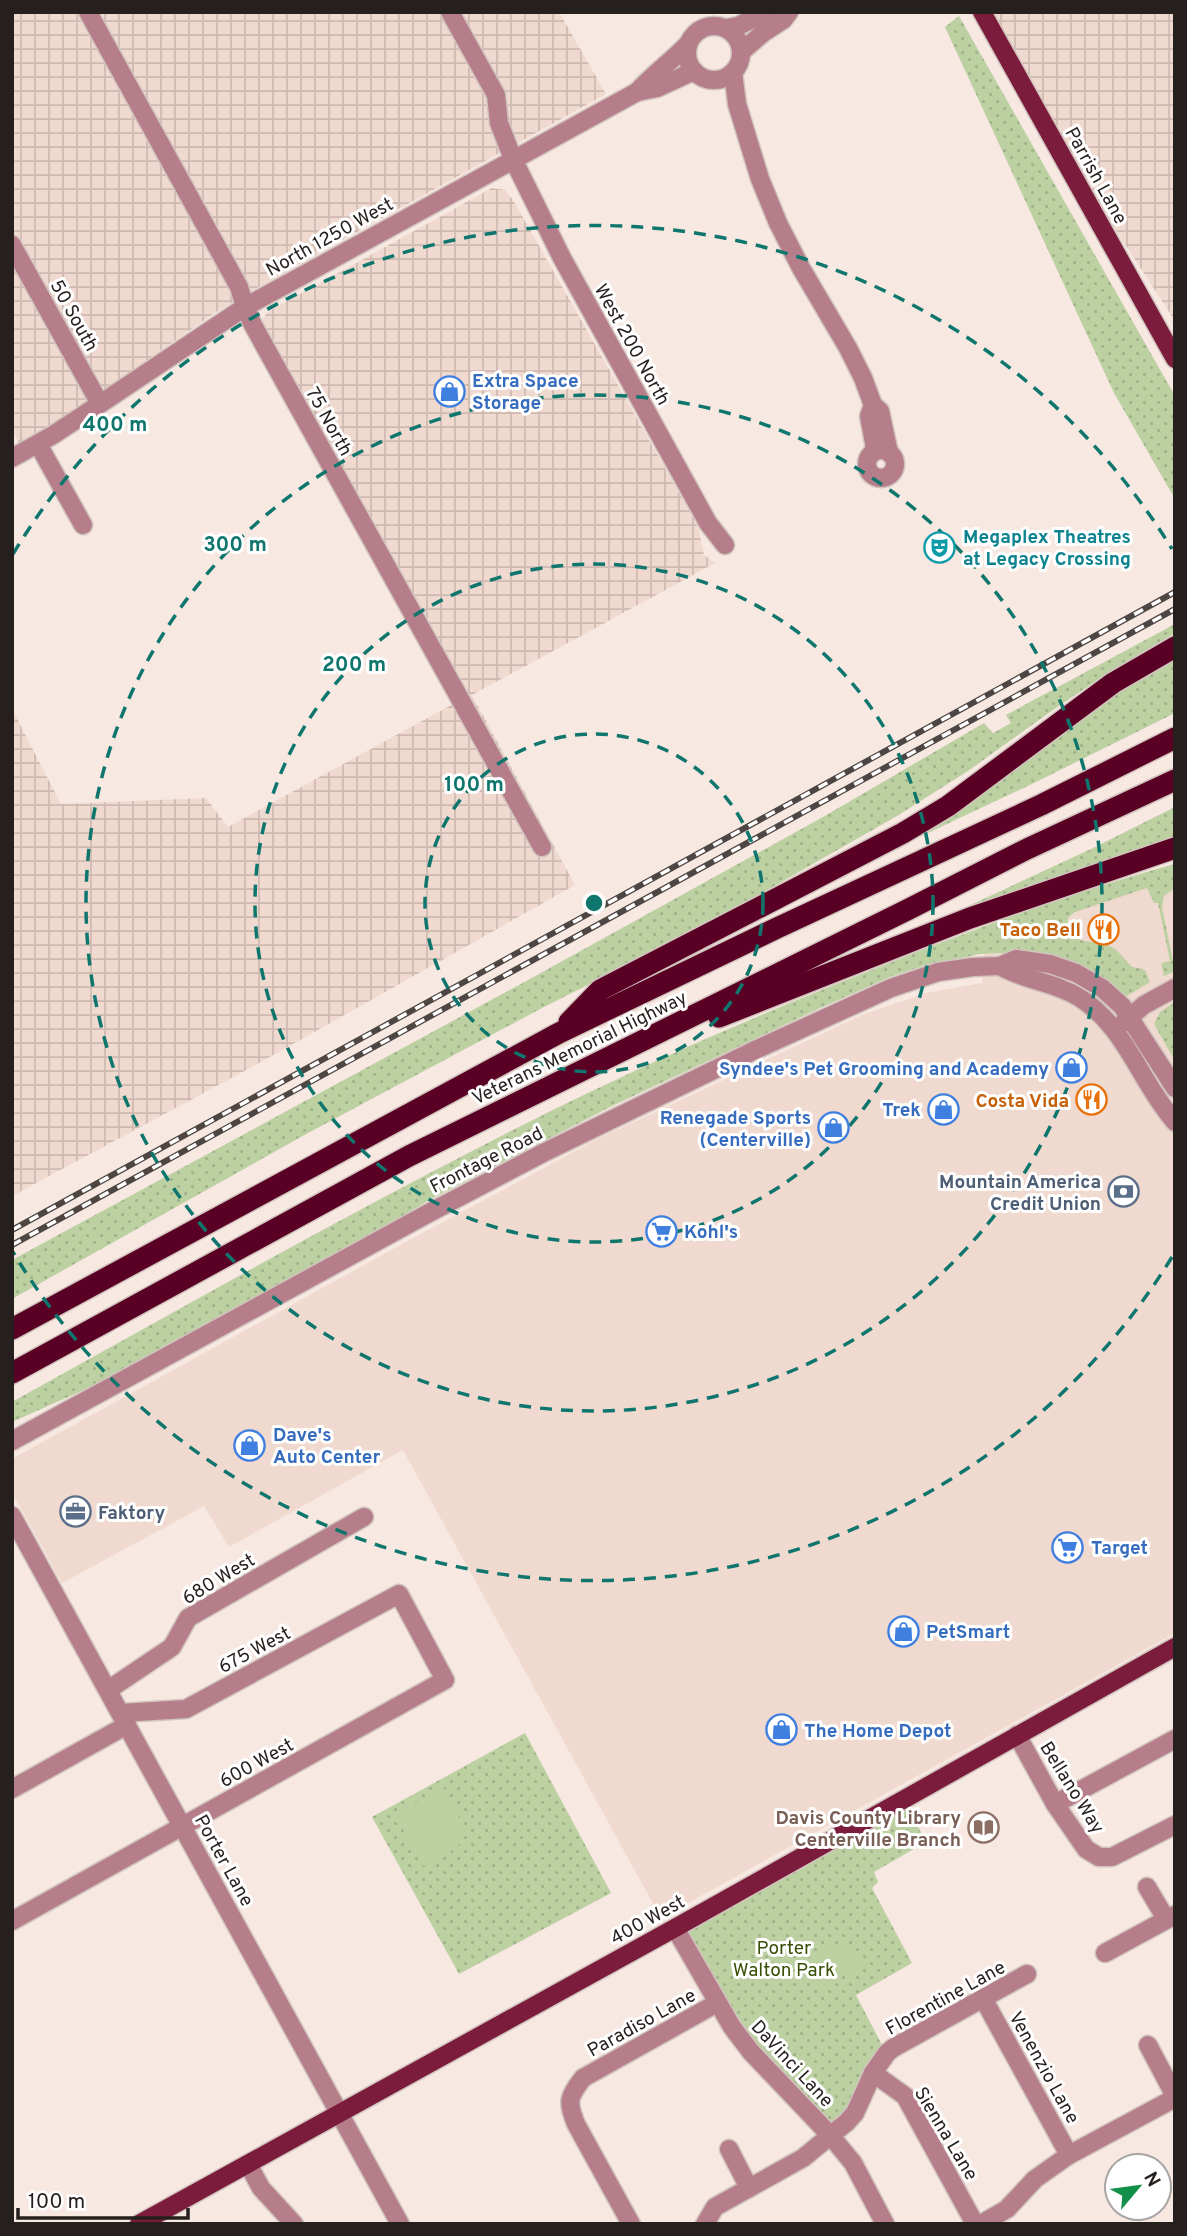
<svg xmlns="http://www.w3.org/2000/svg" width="1187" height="2236" font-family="Overpass,sans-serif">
<defs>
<pattern id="industrial-grid" width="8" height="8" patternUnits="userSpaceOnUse" patternTransform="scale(1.75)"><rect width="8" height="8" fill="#f0d9cf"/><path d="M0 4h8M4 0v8" fill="none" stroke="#cebab1"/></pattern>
<pattern id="grass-dots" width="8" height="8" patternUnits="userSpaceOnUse" patternTransform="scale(1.75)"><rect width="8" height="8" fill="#bcd0a2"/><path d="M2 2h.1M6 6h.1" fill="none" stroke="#a1b28b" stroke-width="1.8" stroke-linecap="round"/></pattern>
</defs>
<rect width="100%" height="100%" fill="#f7e8e1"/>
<!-- built -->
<path fill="#f0d9cf" d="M1175 864V1633L661 1918 403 1450 229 1547 204 1506 62 1583 12 1492V1459L415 1237 598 1139 862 1015 926 993 982 983 986 926 1083 892Z"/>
<!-- industrial -->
<g fill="url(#industrial-grid)">
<path d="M12 12H559L606 94 269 281 216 312 71 413 19 443 12 430Z"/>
<path d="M990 12H1175V321L1080 175Z"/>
<path d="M492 188 505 190 513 200 695 521 699 530 704 555 715 563 472 695 575 885 261 1062 12 1196V709L61 804 206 798 228 827 466 697 260 323 267 313 273 309Z"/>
</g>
<!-- grass -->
<g fill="url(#grass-dots)">
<path d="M959 16 1175 396V499L1114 393 945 27Z"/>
<path d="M1175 624V633L1109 672 1053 710 968 771 897 816 699 929 542 1008 308 1133 12 1299V1260L530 979 823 817 984 723 993 733 1011 723 1006 715Z"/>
<path d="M1175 657V713L1034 783 843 873 963 807 1004 778 1115 694Z"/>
<path d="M1175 807V842L921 928 1091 849Z"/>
<path d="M1175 864V888L1164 896 1162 907 1175 971 1164 976 1161 963 1170 961 1158 903H1154L1147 888 1075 912 1068 918C1063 948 1096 938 1112 947 1120 952 1126 961 1132 967 1147 970 1144 967 1150 982L1127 996 1034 955 1002 953 980 954 923 966 892 976 818 1009 610 1107 429 1200 385 1227 95 1385 12 1422V1402C183 1307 354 1210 529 1122 644 1064 762 1013 882 966 978 928 1075 891 1175 864Z"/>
<path d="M1175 1002V1061L1154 1024 1160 1012Z"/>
<path d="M525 1733 611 1893 459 1974 372 1817Z"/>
<path d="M903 1798 926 1842 874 1872 878 1882 872 1888 912 1963 856 1995 882 2045 830 2135 751 2052 675 1928Z"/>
</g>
<!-- garden -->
<g fill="#bcd0a2">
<path d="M443 1787 458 1810 461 1843 442 1858 423 1866 395 1814Z"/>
<path d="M846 1939 861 1966 817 1990 802 1963Z"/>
</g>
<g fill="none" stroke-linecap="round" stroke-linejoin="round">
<defs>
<g id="minor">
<path d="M88 12 239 287 245 307 253 325 542 847"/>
<path d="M450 12 496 95 499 123 513 159 562 258 708 523 725 545"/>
<circle cx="714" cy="53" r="27"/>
<path d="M727 28 738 26 768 12"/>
<path d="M741 52 763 33 783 20 789 12"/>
<path d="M733 72 737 104 760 179 778 223 801 268 848 348 863 378 873 405 880 411 889 453"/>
<path d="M637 92C653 74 672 61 688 44"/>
<path d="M12 245 100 404"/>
<path d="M873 405 869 416 875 448 873 453"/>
<path d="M38 444 83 525"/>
<circle cx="881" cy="464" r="14"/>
<path d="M12 458 53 435 100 404 245 307 637 92 657 88 694 71"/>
<path d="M1000 966C1025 981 1055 982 1080 998 1126 1027 1140 1082 1175 1122"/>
<path d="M1123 1023 1144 1005 1175 988"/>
<path d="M12 1441 427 1214 545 1152 753 1051 891 988 938 972 973 967 1000 966 1016 959 1050 964 1076 973 1102 988 1122 1006 1175 1088"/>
<path d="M12 1516 400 2224"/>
<path d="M108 1690 172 1647 188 1618 364 1517"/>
<path d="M1017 1735 1055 1804 1086 1849 1099 1857H1112L1175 1825"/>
<path d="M12 1789 127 1725"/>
<path d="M1055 1804 1175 1739"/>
<path d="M1147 1887 1166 1919"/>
<path d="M12 1921 445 1680 399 1594 186 1709 121 1713"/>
<path d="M675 1928 732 2027 751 2052 830 2135 853 2163 885 2224"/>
<path d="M1105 1953 1175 1915"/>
<path d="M984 2000 1069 2155"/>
<path d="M1148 2045 1175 2096"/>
<path d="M873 2073 905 2096 975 2224"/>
<path d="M729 2149 749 2188"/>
<path d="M248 2164 261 2188 294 2224"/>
<path d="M631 2224 576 2124C567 2102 568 2097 583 2078L717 2003"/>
<path d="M705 2224 715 2207 803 2158 847 2122 855 2113 873 2073 887 2053 893 2048 1027 1974"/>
<path d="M981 2224 1007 2209 1035 2179 1069 2155 1175 2098"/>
</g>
<g id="major">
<path d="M982 12 1175 359"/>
<path d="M139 2224 675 1928 1175 1647"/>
</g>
<g id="highway">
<path d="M719 1017 970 918 1175 848"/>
<path d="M569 1022 600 990 903 833 948 806 1113 683 1175 647"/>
<path d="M12 1329 559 1033 777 928 1041 805 1175 738"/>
<path d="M12 1373 409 1156 909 909 1027 849 1175 780"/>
</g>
</defs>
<!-- minor casing -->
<use href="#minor" stroke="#d1c4be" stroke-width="21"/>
<!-- major casing -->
<use href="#major" stroke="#d1c4be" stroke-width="21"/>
<!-- highway casing -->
<use href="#highway" stroke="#d1c4be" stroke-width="24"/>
<!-- minor -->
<use href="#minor" stroke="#b57e8a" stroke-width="18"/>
<!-- major -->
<use href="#major" stroke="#7c1c3d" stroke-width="18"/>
<!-- highway -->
<use href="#highway" stroke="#5b0025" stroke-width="21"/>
<defs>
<g id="rail">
<path d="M12 1230 1175 592"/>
<path d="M12 1245 1175 609"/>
</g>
</defs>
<!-- rail casing -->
<use href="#rail" stroke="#4d4643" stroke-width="6"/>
<!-- rail -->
<use href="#rail" stroke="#fff" stroke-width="3.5" stroke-dasharray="10" stroke-linecap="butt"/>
</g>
<!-- distance rings -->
<g fill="none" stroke="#0f766e" stroke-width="3.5" stroke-dasharray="12 9">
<circle cx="594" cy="903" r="169"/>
<circle cx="594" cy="903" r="339"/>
<circle cx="594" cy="903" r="508"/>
<path d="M1172 1257A678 678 0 0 1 13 1252M13 554A678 678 0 0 1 1172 549"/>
</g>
<!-- icons -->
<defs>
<symbol id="shop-ring" viewBox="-11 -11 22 22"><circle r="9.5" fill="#fff" stroke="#3f7fe0" stroke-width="1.5"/><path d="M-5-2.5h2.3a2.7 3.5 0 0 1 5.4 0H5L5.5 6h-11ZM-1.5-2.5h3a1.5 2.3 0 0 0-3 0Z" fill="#3f7fe0"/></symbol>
<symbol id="theatre-ring" viewBox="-11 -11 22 22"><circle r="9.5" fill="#fff" stroke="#0f9aa8" stroke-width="1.5"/><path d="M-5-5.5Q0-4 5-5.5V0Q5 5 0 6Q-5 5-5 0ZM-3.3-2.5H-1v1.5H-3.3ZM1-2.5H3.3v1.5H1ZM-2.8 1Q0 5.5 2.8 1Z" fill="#0f9aa8"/></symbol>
<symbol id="restaurant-ring" viewBox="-11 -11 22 22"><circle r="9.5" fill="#fff" stroke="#e8710a" stroke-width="1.5"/><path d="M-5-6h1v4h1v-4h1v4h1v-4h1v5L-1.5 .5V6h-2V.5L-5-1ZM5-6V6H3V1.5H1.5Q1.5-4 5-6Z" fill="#e8710a"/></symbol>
<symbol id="bank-ring" viewBox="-11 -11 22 22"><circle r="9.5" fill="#fff" stroke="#5c6f8a" stroke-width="1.5"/><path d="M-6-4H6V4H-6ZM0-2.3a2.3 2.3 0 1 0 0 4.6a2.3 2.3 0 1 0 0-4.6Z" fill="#5c6f8a"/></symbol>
<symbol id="supermarket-ring" viewBox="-11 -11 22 22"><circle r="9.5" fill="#fff" stroke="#3f7fe0" stroke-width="1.5"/><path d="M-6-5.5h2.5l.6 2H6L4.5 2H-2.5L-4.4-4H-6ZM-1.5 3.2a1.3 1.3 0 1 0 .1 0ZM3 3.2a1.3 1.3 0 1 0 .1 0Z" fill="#3f7fe0"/></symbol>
<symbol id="office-ring" viewBox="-11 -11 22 22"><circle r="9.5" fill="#fff" stroke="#5c6f8a" stroke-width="1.5"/><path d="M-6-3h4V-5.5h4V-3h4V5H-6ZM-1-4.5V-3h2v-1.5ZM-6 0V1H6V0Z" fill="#5c6f8a"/></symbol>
<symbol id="library-ring" viewBox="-11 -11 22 22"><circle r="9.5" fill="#fff" stroke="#8d6e63" stroke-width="1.5"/><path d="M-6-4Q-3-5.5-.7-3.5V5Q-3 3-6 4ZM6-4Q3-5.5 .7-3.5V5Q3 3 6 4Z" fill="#8d6e63"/></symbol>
</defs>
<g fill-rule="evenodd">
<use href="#shop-ring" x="432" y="374" width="35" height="35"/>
<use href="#theatre-ring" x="922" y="530" width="35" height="35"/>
<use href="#restaurant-ring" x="1086" y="912" width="35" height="35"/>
<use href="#shop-ring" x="1054" y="1050" width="35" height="35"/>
<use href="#restaurant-ring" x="1074" y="1082" width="35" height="35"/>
<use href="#shop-ring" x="926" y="1092" width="35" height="35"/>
<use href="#shop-ring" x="816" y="1110" width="35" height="35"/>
<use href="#bank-ring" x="1106" y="1174" width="35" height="35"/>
<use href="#supermarket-ring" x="644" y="1214" width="35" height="35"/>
<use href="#shop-ring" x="232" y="1428" width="35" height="35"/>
<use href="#office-ring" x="58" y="1494" width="35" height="35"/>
<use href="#supermarket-ring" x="1050" y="1530" width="35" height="35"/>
<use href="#shop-ring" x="886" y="1614" width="35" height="35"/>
<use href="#shop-ring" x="764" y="1712" width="35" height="35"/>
<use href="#library-ring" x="966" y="1810" width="35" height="35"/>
</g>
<g text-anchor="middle" stroke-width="6" stroke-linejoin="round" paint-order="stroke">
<!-- street labels -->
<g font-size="19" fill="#251f1d" stroke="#fff">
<text transform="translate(1097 175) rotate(61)" y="7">Parrish Lane</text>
<text transform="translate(329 236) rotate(-29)" y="7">North 1250 West</text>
<text transform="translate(75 315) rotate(61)" y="7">50 South</text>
<text transform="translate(633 344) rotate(61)" y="7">West 200 North</text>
<text transform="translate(330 421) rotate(61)" y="7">75 North</text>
<text transform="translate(579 1047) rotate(-26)" y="7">Veterans Memorial Highway</text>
<text transform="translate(486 1159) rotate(-27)" y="7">Frontage Road</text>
<text transform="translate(218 1578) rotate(-31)" y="7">680 West</text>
<text transform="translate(254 1649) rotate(-28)" y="7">675 West</text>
<text transform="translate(256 1762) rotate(-29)" y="7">600 West</text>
<text transform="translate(1073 1787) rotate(58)" y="7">Bellano Way</text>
<text transform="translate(225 1860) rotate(61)" y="7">Porter Lane</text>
<text transform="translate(647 1919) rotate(-29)" y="7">400 West</text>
<text transform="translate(945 1997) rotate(-29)" y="7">Florentine Lane</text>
<text transform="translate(641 2022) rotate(-29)" y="7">Paradiso Lane</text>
<text transform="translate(793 2063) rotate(47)" y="7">DaVinci Lane</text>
<text transform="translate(1045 2067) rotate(61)" y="7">Venenzio Lane</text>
<text transform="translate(947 2133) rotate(59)" y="7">Sienna Lane</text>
</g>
<!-- shop labels -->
<g font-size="19" font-weight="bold" fill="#366cbe" stroke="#fff" text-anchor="start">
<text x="472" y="387">Extra Space<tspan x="472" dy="22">Storage</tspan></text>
<text x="1049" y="1075" text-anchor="end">Syndee's Pet Grooming and Academy</text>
<text x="921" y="1116" text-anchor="end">Trek</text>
<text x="811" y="1124" text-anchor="end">Renegade Sports<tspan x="811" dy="22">(Centerville)</tspan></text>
<text x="684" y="1238">Kohl's</text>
<text x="273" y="1441">Dave's<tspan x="273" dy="22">Auto Center</tspan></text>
<text x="1091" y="1554">Target</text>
<text x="926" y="1638">PetSmart</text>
<text x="804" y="1737">The Home Depot</text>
</g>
<!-- culture labels -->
<g font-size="19" font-weight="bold" fill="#0d838f" stroke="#fff" text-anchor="start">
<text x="963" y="543">Megaplex Theatres<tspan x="963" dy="22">at Legacy Crossing</tspan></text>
</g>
<!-- food labels -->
<g font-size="19" font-weight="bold" fill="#c56008" stroke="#fff" text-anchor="end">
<text x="1081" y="936">Taco Bell</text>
<text x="1069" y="1107">Costa Vida</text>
</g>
<!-- service labels -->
<g font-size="19" font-weight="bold" fill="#4e5e75" stroke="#fff" text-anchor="end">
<text x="1101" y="1188">Mountain America<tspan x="1101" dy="22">Credit Union</tspan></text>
<text x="98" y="1519" text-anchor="start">Faktory</text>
</g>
<!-- education labels -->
<g font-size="19" font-weight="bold" fill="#785e54" stroke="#fff" text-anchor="end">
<text x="961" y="1824">Davis County Library<tspan x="961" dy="22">Centerville Branch</tspan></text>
</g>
<!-- park labels -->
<g font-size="19" fill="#385005" stroke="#fff">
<text x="784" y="1954">Porter<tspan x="784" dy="22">Walton Park</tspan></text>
</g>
</g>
<circle cx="594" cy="903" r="10" fill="#0f766e" stroke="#fff" stroke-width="3.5"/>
<g font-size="21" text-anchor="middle" font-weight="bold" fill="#0f766e" stroke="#fff" stroke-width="6" stroke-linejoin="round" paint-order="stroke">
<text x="115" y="431">400 m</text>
<text x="235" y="551">300 m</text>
<text x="354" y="671">200 m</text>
<text x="474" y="791">100 m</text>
</g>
<!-- border -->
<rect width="1187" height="2236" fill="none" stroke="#251f1d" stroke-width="28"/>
<!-- north arrow -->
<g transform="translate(1138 2187) rotate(61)"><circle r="33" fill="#ffffff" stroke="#a8a5a5" stroke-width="2"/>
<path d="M0-5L12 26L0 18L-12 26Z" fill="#148f4a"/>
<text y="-10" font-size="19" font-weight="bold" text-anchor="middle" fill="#251f1d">N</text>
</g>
<!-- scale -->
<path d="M18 2208v10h170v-10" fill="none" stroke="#251f1d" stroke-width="3.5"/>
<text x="28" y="2208" font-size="21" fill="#251f1d" stroke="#ffffff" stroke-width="5" paint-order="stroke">100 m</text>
</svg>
